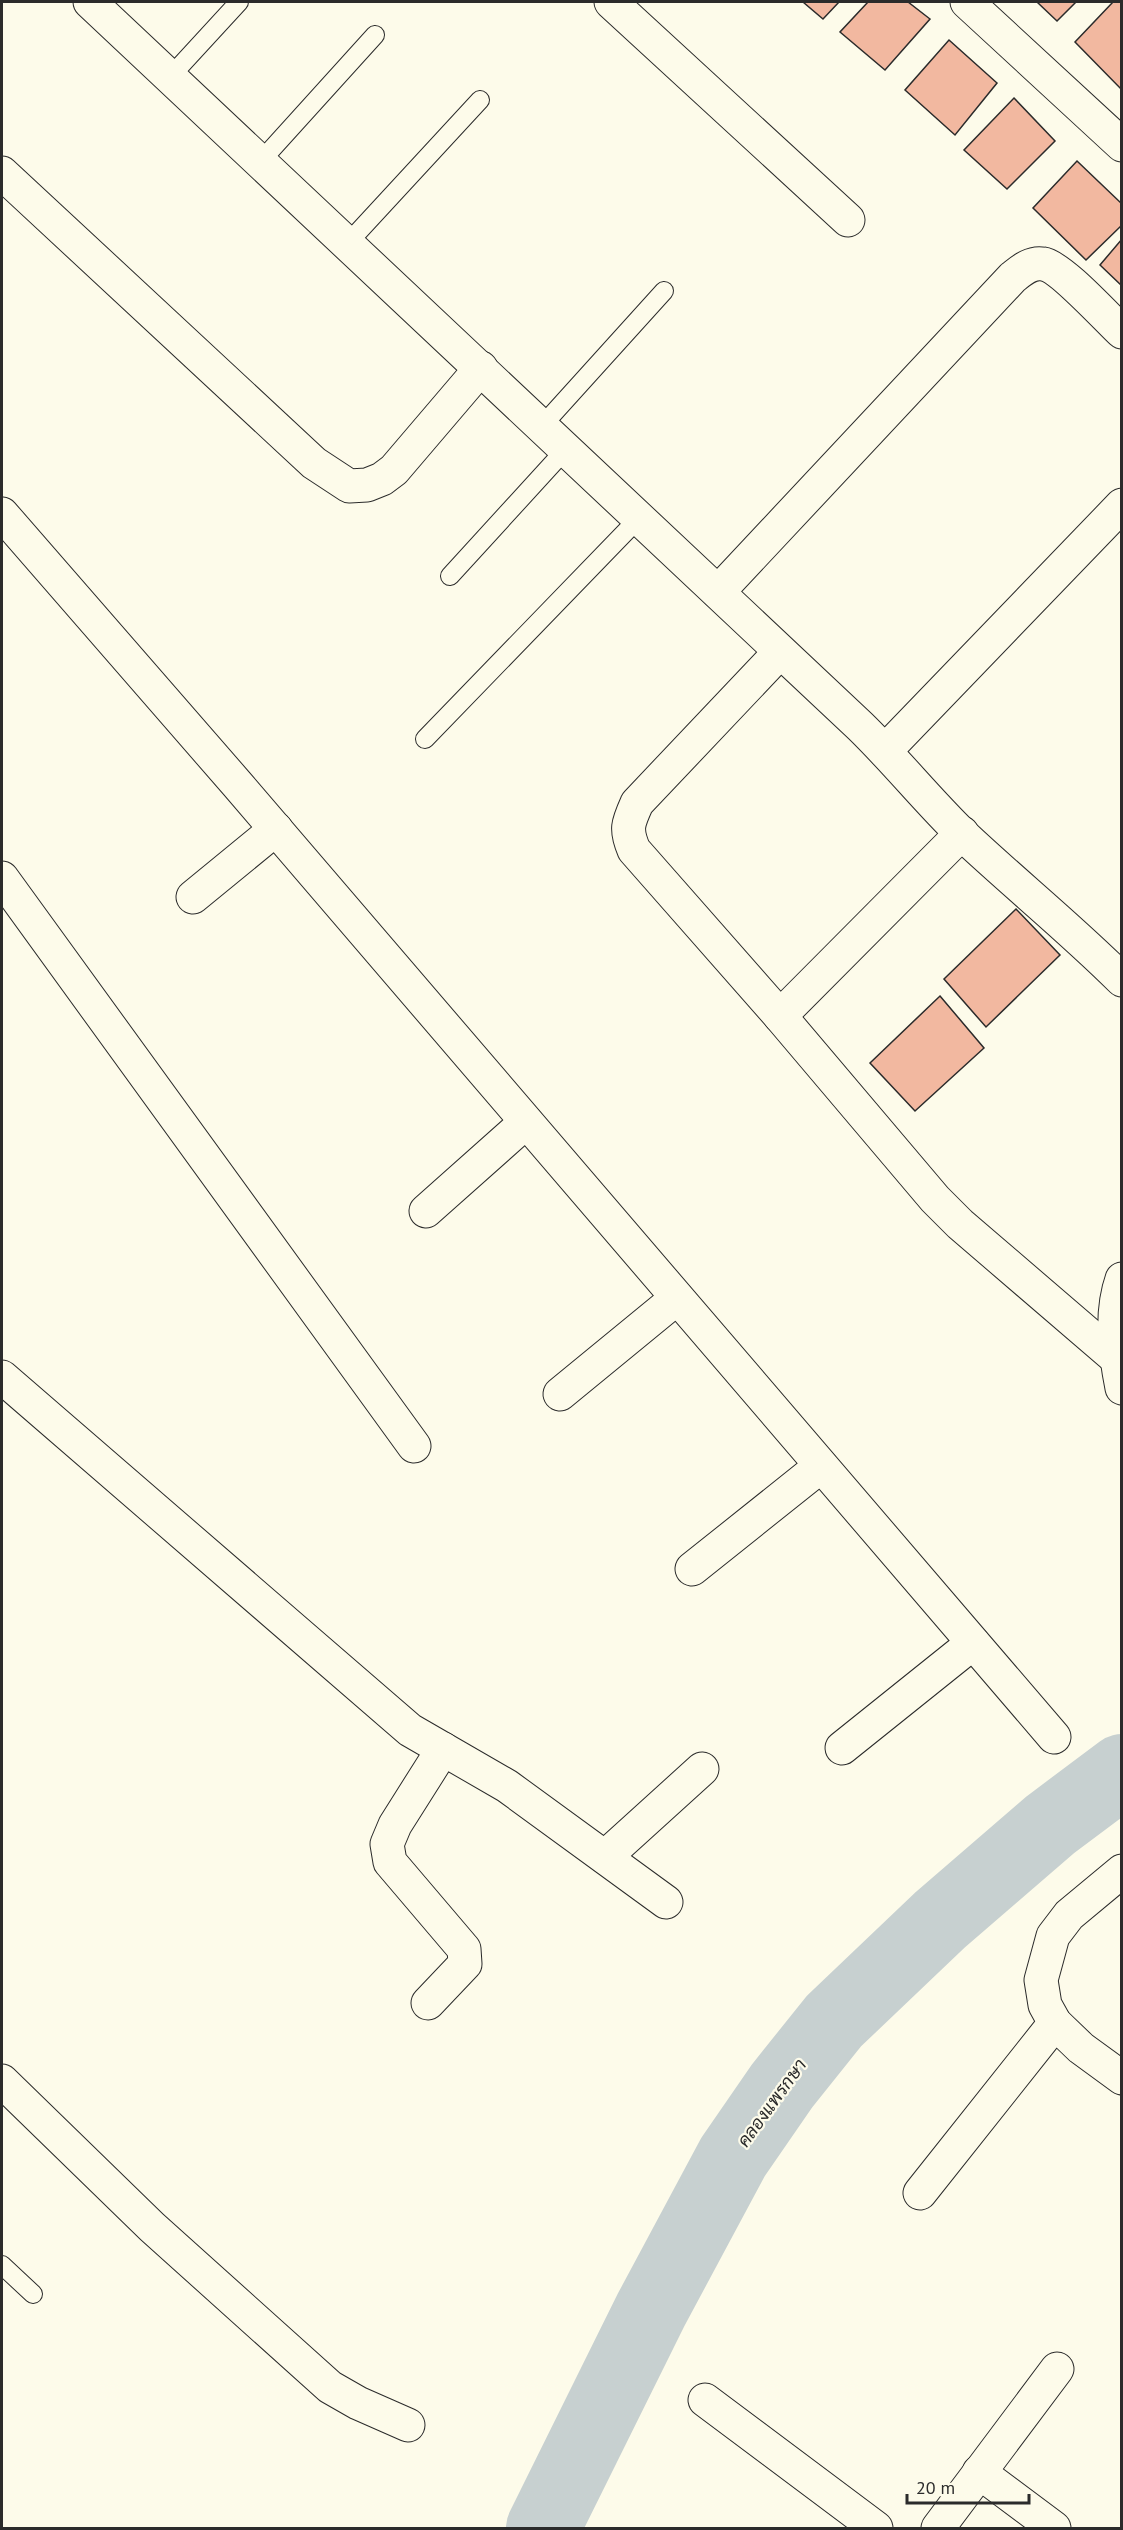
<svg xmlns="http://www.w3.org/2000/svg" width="1123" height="2530" font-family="'PT Sans',Sarabun,sans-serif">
<rect width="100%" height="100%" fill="#fdfbea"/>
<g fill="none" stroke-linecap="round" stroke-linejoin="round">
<!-- river -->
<path stroke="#c7d0d0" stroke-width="74" d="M543 2528 651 2310 733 2157 782 2086 834 2021 940 1920 1050 1825 1122 1771"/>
</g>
<!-- building -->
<g fill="#f2b8a0" stroke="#2b2b2b" stroke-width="1.5">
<path d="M803 2H839L823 19Z"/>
<path d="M868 2H908L930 19 885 70 840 32Z"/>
<path d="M1037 2H1076L1057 21Z"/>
<path d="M1113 2H1122V90L1075 42Z"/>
<path d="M949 40 997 83 955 135 905 90Z"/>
<path d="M1014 98 1055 141 1007 189 964 150Z"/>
<path d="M1077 161 1122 204V225L1086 260 1033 208Z"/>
<path d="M1122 239V286L1100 265Z"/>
<path d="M1016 909 1060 955 986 1027 944 979Z"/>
<path d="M940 996 984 1048 915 1111 870 1063Z"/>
</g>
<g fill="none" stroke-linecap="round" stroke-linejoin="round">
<defs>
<g id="lane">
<path d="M170 77 239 2"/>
<path d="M260 162 375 35"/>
<path d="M347 244 480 100"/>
<path d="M541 427 664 291"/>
<path d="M450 576 566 449"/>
<path d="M425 739 638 519"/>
<path d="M2 2265 33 2294"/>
</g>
<g id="street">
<path d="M90 2C347 243 604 484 860 726 896 761 927 800 963 835 1015 884 1071 929 1122 980"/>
<path d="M611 2 848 220"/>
<path d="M967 2 1122 145"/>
<path d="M2 173 314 463 349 486 367 485 382 479 394 470 481 368"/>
<path d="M2 514 237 784 1054 1737"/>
<path d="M718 592 1013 277C1022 270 1031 262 1043 264 1060 266 1107 318 1122 332"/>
<path d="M780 652 637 803C628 823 625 829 634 850L780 1016 935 1199 960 1224 1116 1358"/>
<path d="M885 751 1122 505"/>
<path d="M2 878 414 1446"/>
<path d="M193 897 276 829"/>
<path d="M780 1016 962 833"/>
<path d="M426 1211 526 1122"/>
<path d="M1122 1279C1110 1313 1115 1353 1122 1388"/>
<path d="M2 1377 410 1730 507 1786 666 1902"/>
<path d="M560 1394 677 1298"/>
<path d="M692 1569 821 1466"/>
<path d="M842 1748 973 1643"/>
<path d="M605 1857 702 1769"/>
<path d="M1122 1871 1069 1915 1053 1936 1041 1980 1045 2005 1055 2023 1081 2048 1122 2078"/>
<path d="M428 2003 465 1964 464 1949 390 1862 387 1844 395 1825 443 1749"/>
<path d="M2 2081 152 2227 330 2387 358 2403 408 2425"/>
<path d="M920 2193 1055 2023"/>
<path d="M705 2400 876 2528"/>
<path d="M979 2472 1054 2528"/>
<path d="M938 2528 1057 2369"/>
</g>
</defs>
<!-- lane casing -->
<use href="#lane" stroke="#2b2b2b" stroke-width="20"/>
<!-- street casing -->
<use href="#street" stroke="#2b2b2b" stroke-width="35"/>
<!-- lane -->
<use href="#lane" stroke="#fdfbea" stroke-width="18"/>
<!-- street -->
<use href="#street" stroke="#fdfbea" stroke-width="33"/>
</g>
<g text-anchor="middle" stroke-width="4.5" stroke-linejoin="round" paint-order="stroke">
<!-- water labels -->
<g font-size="18" font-style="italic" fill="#2b2b2b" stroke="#fdfbea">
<text transform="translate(772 2103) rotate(-54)" y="6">คลองแพรกษา</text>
</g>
</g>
<!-- border -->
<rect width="1123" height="2530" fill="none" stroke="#2b2b2b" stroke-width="6"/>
<!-- scale -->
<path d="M907 2494v9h122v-9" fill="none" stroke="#2b2b2b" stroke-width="3"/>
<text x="916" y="2494" font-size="18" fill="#2b2b2b" stroke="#fdfbea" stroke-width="4.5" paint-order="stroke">20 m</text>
</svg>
